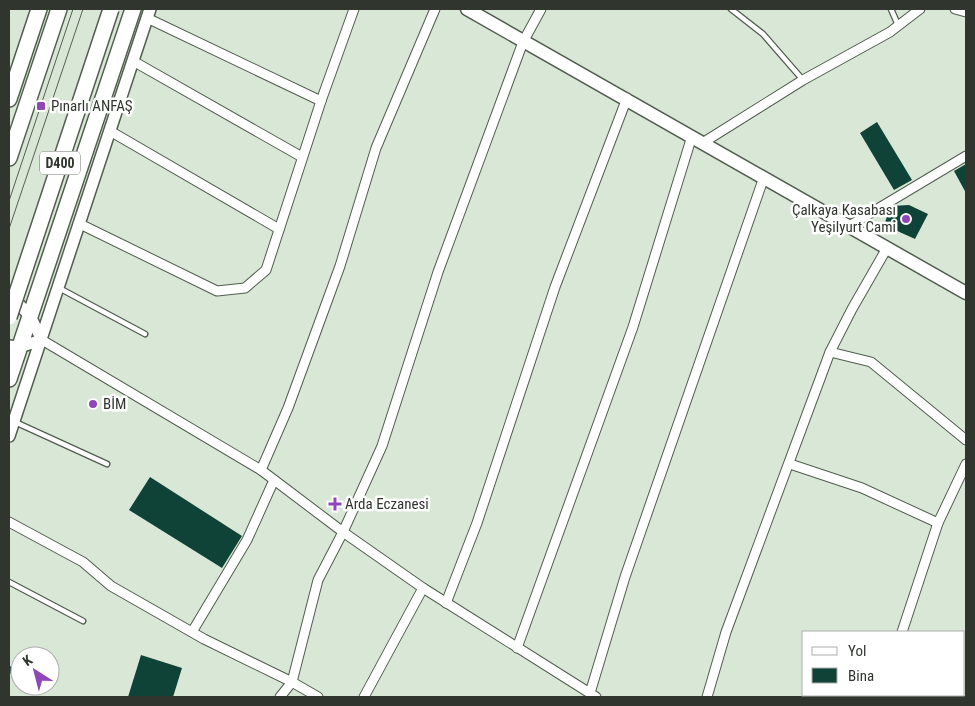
<svg xmlns="http://www.w3.org/2000/svg" width="975" height="706" font-family="'Roboto Condensed',sans-serif">
<rect width="100%" height="100%" fill="#d9e7d6"/>
<!-- building -->
<g fill="#104338">
<path d="M877 122 912 180 894 190 860 133Z"/>
<path d="M966 164V193L954 171Z"/>
<path d="M909 205 928 214 915 239 884 225 891 206Z"/>
<path d="M150 477 242 536 222 568 129 510Z"/>
<path d="M141 655 182 668 173 697H128Z"/>
<path d="M9 666 13 667 9 677Z"/>
</g>
<g fill="none" stroke-linecap="round" stroke-linejoin="round">
<defs>
<g id="service">
<path d="M731 9 763 34 803 80"/>
<path d="M891 9 898 25"/>
<path d="M59 288 145 334"/>
<path d="M15 422 107 464"/>
<path d="M9 582 83 621"/>
</g>
<g id="minor">
<path d="M955 9 966 12"/>
<path d="M147 18 321 101"/>
<path d="M133 61 302 157"/>
<path d="M110 131 279 229"/>
<path d="M704 142 803 80 890 32 920 9"/>
<path d="M80 224 217 291 245 288 266 270 321 101 354 9"/>
<path d="M849 226 966 156"/>
<path d="M42 340 261 470 343 532 423 588 596 697"/>
<path d="M830 352 871 362 966 440"/>
<path d="M790 464 862 488 938 523"/>
<path d="M261 470 288 408 340 266 376 148 435 9"/>
<path d="M9 522 83 562 111 586 204 639 292 682 318 697"/>
<path d="M446 603 477 523 555 287 627 98"/>
<path d="M192 632 247 540 274 480"/>
<path d="M902 632 938 523 966 464"/>
<path d="M517 648 633 327 692 136"/>
<path d="M590 693 625 577 764 177"/>
<path d="M280 697 292 682 318 580 343 532 382 446 438 272 523 42 541 9"/>
<path d="M364 697 423 588"/>
<path d="M707 697 726 632 830 352 852 309 887 248"/>
<path d="M879 697 880 695"/>
</g>
<g id="tertiary">
<path d="M9 294 30 316 42 340"/>
<path d="M9 346 19 347 42 340"/>
<path d="M9 436 150 9"/>
</g>
<path id="secondary" d="M467 9 966 293"/>
<g id="trunk">
<path d="M9 99 39 9"/>
<path d="M9 158 59 9"/>
<path d="M9 379 133 9"/>
</g>
</defs>
<!-- service casing -->
<use href="#service" stroke="#515d4f" stroke-width="7"/>
<!-- minor casing -->
<use href="#minor" stroke="#515d4f" stroke-width="11"/>
<!-- tertiary casing -->
<use href="#tertiary" stroke="#515d4f" stroke-width="14"/>
<!-- secondary casing -->
<use href="#secondary" stroke="#515d4f" stroke-width="15"/>
<!-- trunk casing -->
<use href="#trunk" stroke="#515d4f" stroke-width="18"/>
<!-- service -->
<use href="#service" stroke="#fff" stroke-width="4.5"/>
<!-- minor -->
<use href="#minor" stroke="#fff" stroke-width="9"/>
<!-- tertiary -->
<use href="#tertiary" stroke="#fff" stroke-width="11"/>
<!-- secondary -->
<use href="#secondary" stroke="#fff" stroke-width="12"/>
<!-- trunk -->
<use href="#trunk" stroke="#fff" stroke-width="15"/>
<!-- tram -->
<g stroke="#585f56" stroke-width="1">
<path d="M9 201 73 9"/>
<path d="M9 229 83 9"/>
</g>
<defs>
<path id="trunk-bridge" d="M9 317 111 9"/>
</defs>
<!-- trunk-bridge casing -->
<use href="#trunk-bridge" stroke="#515d4f" stroke-width="18" stroke-linecap="butt"/>
<!-- trunk-bridge -->
<use href="#trunk-bridge" stroke="#fff" stroke-width="15"/>
</g>
<!-- markers -->
<g fill="#8f46b9" stroke="#fff" stroke-width="2">
<rect x="36" y="101" width="10" height="10" rx="2.5"/>
<circle cx="906" cy="219" r="5"/>
<circle cx="93" cy="404" r="5"/>
<path d="M332.5 496.5h5v5h5v5h-5v5h-5v-5h-5v-5h5z"/>
</g>
<g text-anchor="middle" stroke-width="5" stroke-linejoin="round" paint-order="stroke">
<!-- shield labels -->
<rect fill="#fff" stroke="#6e726d" stroke-width="1" x="40" y="151.5" width="40" height="23" rx="4"/>
<g font-size="14" font-weight="bold" fill="#30352e">
<text x="60" y="168">D400</text>
</g>
<!-- poi labels -->
<g font-size="15" fill="#30352e" stroke="#fff" text-anchor="start">
<text x="51" y="111">Pınarlı ANFAŞ</text>
<text x="896" y="215" text-anchor="end">Çalkaya Kasabası<tspan x="896" dy="17">Yeşilyurt Cami</tspan></text>
<text x="103" y="409">BİM</text>
<text x="345" y="509">Arda Eczanesi</text>
</g>
</g>
<!-- border -->
<rect width="975" height="706" fill="none" stroke="#30352e" stroke-width="20"/>
<!-- legend -->
<rect x="802" y="631" width="162" height="65" fill="#ffffff" stroke="#acaeab"/>
<rect x="812" y="647" width="25" height="8" fill="#ffffff" stroke="#acaeab"/>
<text x="848" y="656" font-size="15" fill="#30352e">Yol</text>
<rect x="812" y="668" width="25" height="15" fill="#104338" stroke="#acaeab"/>
<text x="848" y="681" font-size="15" fill="#30352e">Bina</text>
<!-- north arrow -->
<g transform="translate(35 671) rotate(324)"><circle r="24" fill="#ffffff" stroke="#acaeab"/>
<path d="M0-4L9 19L0 12L-9 19Z" fill="#8f46b9"/>
<text y="-8" font-size="14" font-weight="bold" text-anchor="middle" fill="#30352e">K</text>
</g>
</svg>
